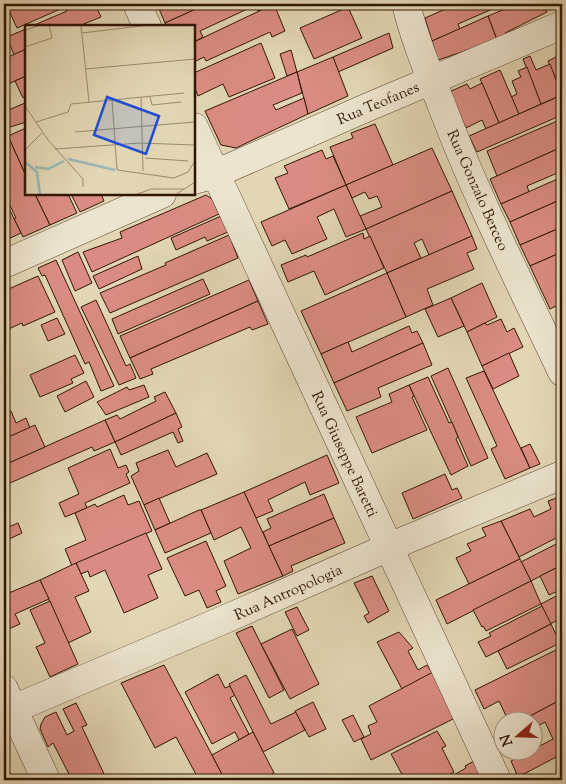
<svg xmlns="http://www.w3.org/2000/svg" width="566" height="784" font-family="'Sorts Mill Goudy',serif">
<rect width="100%" height="100%" fill="#e2d6b4"/>
<filter id="stains"><feTurbulence type="fractalNoise" baseFrequency=".004" numOctaves="4"/><feColorMatrix values="0 0 0 0 .2 0 0 0 0 .09 0 0 0 0 .02 0 0 0 .5 -.17"/></filter>
<radialGradient id="worn" r=".72"><stop offset=".6" stop-color="#630" stop-opacity="0"/><stop offset="1" stop-color="#630" stop-opacity=".3"/></radialGradient>
<!-- building -->
<g fill="#db8c82" stroke="#321605">
<path d="M6 4H72L17 28Z"/>
<path d="M72 4H95L101 17 79 26H32L67 11 65 7Z"/>
<path d="M157 4H202L203 6 165 23Z"/>
<path d="M207 4H274L258 11 256 5 200 31 203 37 194 42V26H167L165 23Z"/>
<path d="M274 4 285 31 272 37 270 32 206 61 204 57 194 62V42Z"/>
<path d="M457 4H504L458 24 460 29 432 41 425 18Z"/>
<path d="M517 4H543L547 12 505 33 506 35 497 40 488 16Z"/>
<path d="M348 7 362 38 314 59 300 28Z"/>
<path d="M488 16 497 40 438 60 432 41Z"/>
<path d="M26 29V49L14 55 7 37Z"/>
<path d="M389 33 393 48 338 72 333 57Z"/>
<path d="M261 43 275 78 229 97 223 84 198 96 194 86V73Z"/>
<path d="M26 49V76L4 86V59Z"/>
<path d="M291 50 297 72 287 76 280 54Z"/>
<path d="M562 54V93L548 61Z"/>
<path d="M530 56 536 70 550 64 562 95 541 104 523 59Z"/>
<path d="M333 57 348 96 308 114 297 72Z"/>
<path d="M527 67 541 104 519 114 511 97 517 94 512 81 521 77 518 71Z"/>
<path d="M500 70 519 114 499 123 480 79Z"/>
<path d="M297 72 302 93 273 105 276 110 304 98 308 114 236 148 221 145 205 111Z"/>
<path d="M26 76V96L23 98 15 81Z"/>
<path d="M482 83 499 123 486 129 482 120 466 128 449 92 467 84 470 89Z"/>
<path d="M562 95V115L477 152 469 136Z"/>
<path d="M25 103 26 122 4 129V112Z"/>
<path d="M562 119V147L497 176 487 151Z"/>
<path d="M375 124 393 165 346 185 330 147 353 138 351 133Z"/>
<path d="M26 128V176L8 136Z"/>
<path d="M8 136 26 176V194H35L50 225 23 237 14 219 16 218 4 193 8 191 4 181V138Z"/>
<path d="M562 147V171L527 186 529 192 501 204 490 179Z"/>
<path d="M432 148 452 191 366 229 360 216 382 207 377 196 369 199 365 192 352 198 346 185Z"/>
<path d="M322 150 326 159 333 156 346 185 289 209 275 178 288 173 284 166Z"/>
<path d="M562 177V199L510 222 501 204Z"/>
<path d="M346 185 366 229 346 237 334 209 317 217 327 239 292 254 285 240 272 246 261 222Z"/>
<path d="M452 191 472 236 429 255 422 239 414 243 421 258 387 273 366 229Z"/>
<path d="M35 194H68L77 213 50 225Z"/>
<path d="M71 194H101L104 201 80 212Z"/>
<path d="M206 195 212 199 219 214 92 272 83 252 122 238 120 232Z"/>
<path d="M4 198 21 233 4 241Z"/>
<path d="M562 199V227L520 245 510 222Z"/>
<path d="M221 216 228 232 207 241 205 237 176 250 171 238Z"/>
<path d="M562 227V252L530 266 520 245Z"/>
<path d="M363 233 364 239 370 236 384 268 325 295 314 271 288 282 281 265 306 255 307 257Z"/>
<path d="M229 235 238 258 110 313 100 293 166 265 165 263Z"/>
<path d="M472 236 477 249 467 253 474 269 427 289 433 305 406 317 387 273Z"/>
<path d="M78 252 92 283 75 291 62 260Z"/>
<path d="M562 252V303L550 309 530 266Z"/>
<path d="M138 256 142 269 99 289 93 276Z"/>
<path d="M56 260 114 386 101 391 89 362 85 364 45 275 42 276 38 268Z"/>
<path d="M387 273 406 317 321 354 301 311Z"/>
<path d="M38 276 55 312 23 326 22 323 4 331V291Z"/>
<path d="M203 279 210 294 118 334 112 319Z"/>
<path d="M249 280 258 301 130 358 120 336Z"/>
<path d="M482 283 497 317 467 332 451 298Z"/>
<path d="M451 298 464 326 438 337 425 309Z"/>
<path d="M96 300 126 366 130 364 136 378 119 385 81 307Z"/>
<path d="M258 301 268 324 252 330 250 327 151 369 153 374 140 379 130 358Z"/>
<path d="M57 318 65 334 48 341 41 325Z"/>
<path d="M501 319 507 332 514 328 523 347 482 366 467 332 485 323 487 325Z"/>
<path d="M409 326 412 333 417 331 423 343 334 383 321 354 348 342 352 352Z"/>
<path d="M423 343 432 365 378 388 381 397 347 411 334 383Z"/>
<path d="M509 353 519 376 493 389 482 366Z"/>
<path d="M75 355 84 373 71 379 73 383 40 397 30 375Z"/>
<path d="M448 368 488 458 471 466 431 376Z"/>
<path d="M484 371 530 468 505 479 491 449 497 446 466 378Z"/>
<path d="M428 377 449 423 452 422 458 437 456 439 468 466 451 475 409 385Z"/>
<path d="M86 381 94 397 65 412 57 396Z"/>
<path d="M144 385 149 397 106 415 97 402 127 387 129 390Z"/>
<path d="M409 385 414 396 412 397 427 430 372 453 356 417 392 402 389 394Z"/>
<path d="M165 392 176 413 115 442 105 420 117 415 120 419 156 401 154 397Z"/>
<path d="M11 411 16 423 26 418 30 428 4 439V414Z"/>
<path d="M176 413 182 427 178 429 183 441 178 443 173 432 121 455 115 442Z"/>
<path d="M105 420 115 442 94 451 92 447 10 483 4 465Z"/>
<path d="M35 425 45 447 4 465V439Z"/>
<path d="M530 444 540 464 530 468 521 448Z"/>
<path d="M110 449 118 468 126 465 129 472 126 474 130 483 85 503 87 508 65 517 59 503 79 494 68 468Z"/>
<path d="M168 450 176 467 207 453 217 474 144 505 131 476 139 471 136 463Z"/>
<path d="M327 455 339 483 310 495 305 482 268 500 273 511 256 518 244 492Z"/>
<path d="M445 474 452 490 457 488 462 498 413 519 402 493Z"/>
<path d="M244 492 283 576 238 594 224 561 251 548 241 527 214 540 201 510Z"/>
<path d="M324 494 334 518 269 546 263 532 271 528 267 519Z"/>
<path d="M124 495 128 505 139 501 152 531 72 566 65 549 86 540 75 513 95 504 97 507Z"/>
<path d="M562 496V535L519 557 501 521 530 509 534 517 551 509 548 501Z"/>
<path d="M159 498 170 523 155 530 144 505Z"/>
<path d="M199 510H201L211 533 165 553 155 530Z"/>
<path d="M334 518 345 543 291 566 293 571 283 576 269 546Z"/>
<path d="M501 521 520 559 469 584 456 558 471 551 467 544 486 536 482 528Z"/>
<path d="M18 523 22 533 5 541 4 529Z"/>
<path d="M146 533 162 569 148 575 158 598 124 613 105 570 90 577 88 571 81 574 76 563Z"/>
<path d="M206 541 226 586 216 591 221 602 207 608 199 590 185 596 167 558Z"/>
<path d="M562 541V565L531 581 521 562Z"/>
<path d="M520 559 531 581 447 624 436 600Z"/>
<path d="M76 563 89 591 75 597 91 632 68 643 40 580Z"/>
<path d="M562 565V589L549 595 540 576Z"/>
<path d="M372 576 389 611 368 623 364 616 369 613 354 583Z"/>
<path d="M40 580 49 599 15 614 20 624 4 631V595Z"/>
<path d="M531 581 541 604 486 631 483 626 482 627 473 610Z"/>
<path d="M562 593V618L550 624 541 604Z"/>
<path d="M50 601 78 664 50 677 36 647 45 643 30 610Z"/>
<path d="M542 606 551 624 486 657 478 642 491 636 489 633Z"/>
<path d="M297 607 309 630 297 636 285 612Z"/>
<path d="M551 624 560 643 507 669 498 651Z"/>
<path d="M252 626 284 690 269 698 236 633Z"/>
<path d="M292 629 319 684 290 699 261 644Z"/>
<path d="M399 632 413 648 408 651 418 670 427 665 432 673 402 689 377 642Z"/>
<path d="M562 647V699L519 722H509L499 701 484 709 475 690Z"/>
<path d="M164 665 212 755 225 780H199L176 737 155 748 121 683Z"/>
<path d="M433 672 455 718 371 760 361 739 371 734 368 726 377 722 369 706Z"/>
<path d="M218 674 225 688 230 686 235 695 230 698 249 734 239 740 235 732 212 744 185 692Z"/>
<path d="M246 675 271 724 296 712 305 730 263 752 229 684Z"/>
<path d="M562 699V754L518 777 511 761 529 752H534V749L553 739 545 722 534 728V722H519Z"/>
<path d="M313 702 326 729 309 737 295 711Z"/>
<path d="M76 703 87 725 82 727 105 776 96 780H72L53 743 48 747 40 729 41 724 45 717 56 712 67 735 74 731 63 709Z"/>
<path d="M353 715 364 737 354 742 342 720Z"/>
<path d="M437 731 446 746 442 748 454 772 440 780H436L433 774 423 780H405L391 754Z"/>
<path d="M253 732 274 773 261 780H225L212 755Z"/>
<path d="M474 761 482 780H445L466 768 465 766Z"/>
</g>
<g fill="none" stroke-linecap="round" stroke-linejoin="round">
<defs>
<g id="street">
<path d="M137 4 147 26"/>
<path d="M406 4C414 37 427 69 440 101 475 194 520 283 562 372"/>
<path d="M194 127 497 780"/>
<path d="M194 180 215 174 366 108 562 25"/>
<path d="M4 264 162 194"/>
<path d="M4 689 46 780"/>
<path d="M13 709 221 621 389 547 562 475"/>
</g>
</defs>
<!-- street casing -->
<use href="#street" stroke="#5e4631" stroke-width="29"/>
<!-- street -->
<use href="#street" stroke="#ece4ce" stroke-width="28"/>
</g>
<g text-anchor="middle" stroke-width="4.5" stroke-linejoin="round" paint-order="stroke">
<!-- street labels -->
<g font-size="15" fill="#321605" stroke="#ece4ce">
<text transform="translate(378 103) rotate(-23)" y="5">Rua Teofanes</text>
<text transform="translate(478 190) rotate(66)" y="5">Rua Gonzalo Berceo</text>
<text transform="translate(345 454) rotate(65)" y="5">Rua Giuseppe Baretti</text>
<text transform="translate(288 592) rotate(-24)" y="5">Rua Antropologia</text>
</g>
</g>
<!-- overview -->
<g transform="translate(25 25)">
<rect width="170" height="170" fill="#e2d6b4"/>
<path fill="none" stroke="#98b7b6" stroke-width="2.5" d="M43 134 90 145M0 137 12 147 15 170M10 142 23 144 39 136"/>
<path fill="none" stroke="#9c896e" stroke-width="1" d="M56 0 64 77M0 5 16 0M57 8 124 0M0 22 27 13 24 0M60 44 170 34M116 72 118 146M125 72 127 80 156 77M87 75 92 145 149 153 163 147 170 136M0 81 23 115 58 154V162M11 97 43 87 46 79 159 68M50 107 169 97M30 124 115 118 170 120M0 125 17 108M120 133 163 136M110 170 126 164H159M150 170 170 157"/>
<path fill="#1d4ed8" fill-opacity="0.15" stroke="#1d4ed8" stroke-width="2.5" d="M82 72 134 91 121 129 69 110Z"/>
<rect width="170" height="170" fill="none" stroke="#321605" stroke-width="2.5"/>
</g>
<!-- margin -->
<rect width="566" height="784" fill="none" stroke="#e2d6b4" stroke-width="20"/>
<rect x="5" y="5" width="556" height="774" fill="none" stroke="#321605" stroke-width="2.5"/>
<rect x="10" y="10" width="546" height="764" fill="none" stroke="#321605"/>
<!-- north arrow -->
<g transform="translate(518 736) rotate(250)"><circle r="24" fill="#ece4ce" stroke="#a2927e"/>
<path d="M0-4L9 19L0 12L-9 19Z" fill="#8f2418"/>
<text y="-8" font-size="14" font-weight="bold" text-anchor="middle" fill="#321605">N</text>
</g>
<rect width="100%" height="100%" filter="url(#stains)"/>
<rect width="100%" height="100%" fill="url(#worn)"/>
</svg>
